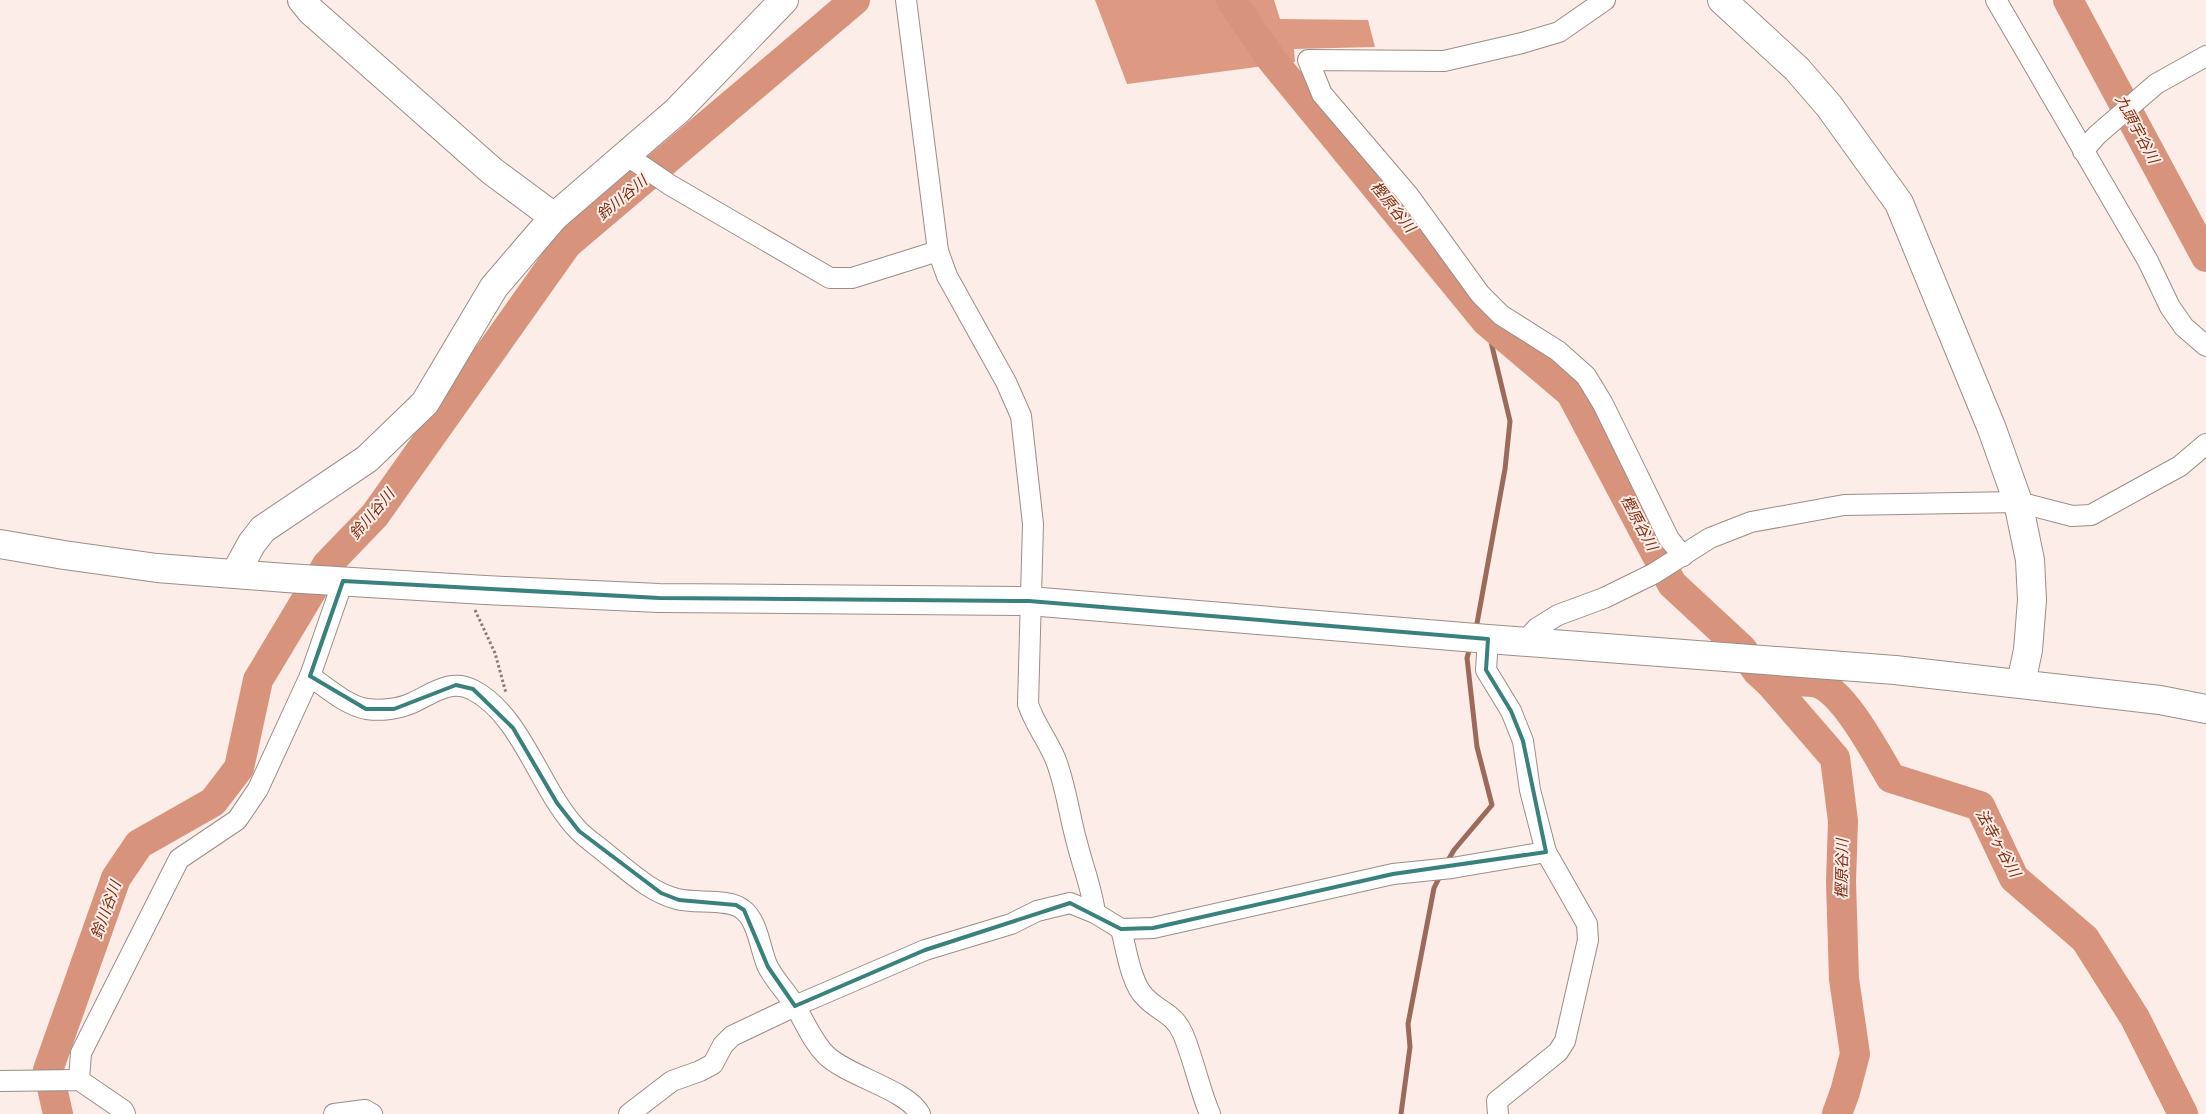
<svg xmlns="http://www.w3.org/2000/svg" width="2206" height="1114" font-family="'Work Sans','Noto Sans JP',sans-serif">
<rect width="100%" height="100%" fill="#fcede8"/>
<!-- forest -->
<path fill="#de9982" d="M1095 0H1274L1280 19 1368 20 1375 47 1294 49 1295 62 1127 84Z"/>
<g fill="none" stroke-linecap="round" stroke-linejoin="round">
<!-- stream -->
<g stroke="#9c6a5a" stroke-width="5">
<path d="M1476 629 1505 469 1510 421 1486 321"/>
<path d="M1447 862 1454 850 1492 805 1477 747 1467 658 1470 647"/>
<path d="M1401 1114 1410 1047 1408 1024 1434 888 1441 874"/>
</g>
<!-- river -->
<g stroke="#d8937c" stroke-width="30">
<path d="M1231 0 1272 60 1486 321 1571 393 1672 584 1742 649 1757 671 1771 684 1835 758 1843 821 1841 882 1844 979 1855 1054 1845 1092 1837 1114"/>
<path d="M2068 0 2206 257"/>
<path d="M1771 684C1785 683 1804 679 1817 683 1844 691 1876 753 1891 778L1980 806 2014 878 2085 939 2135 1018 2183 1114"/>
<path d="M58 1114 48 1070 116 878 139 844 213 802 239 768 258 680 327 565 375 515 567 244 855 0"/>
</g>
<defs>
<g id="street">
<path d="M906 0 938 251 947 276 1006 382 1021 416 1033 524 1028 704C1034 723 1047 739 1055 758 1066 785 1069 815 1077 843 1083 867 1092 889 1095 913"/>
<path d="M1605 0 1559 32 1522 43 1444 61 1308 60 1322 94 1409 196 1480 294 1501 315 1558 351 1586 376 1603 404 1669 539 1683 556"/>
<path d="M1996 0 2148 261 2170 307 2184 327 2206 346"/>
<path d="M2083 151 2097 135 2156 84 2206 56"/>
<path d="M626 155 670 185 830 278H852L938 251"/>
<path d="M1488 639 1486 670 1511 711 1523 741 1530 790 1546 852 1587 924 1588 940 1565 1041 1558 1052 1497 1101 1498 1114"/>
<path d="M1524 642 1537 628 1558 615 1604 598 1653 574 1710 538 1751 522 1844 505 2018 502 2072 516 2091 515 2180 466 2206 444"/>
<path d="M310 676C326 687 347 706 367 709 381 711 399 709 412 703 432 694 451 678 473 690 522 715 541 793 579 831 588 840 599 847 608 855 630 872 650 892 677 899 695 904 728 898 742 909 758 920 760 949 767 965 774 980 787 992 795 1006 805 1022 812 1041 826 1055 849 1077 906 1089 920 1114"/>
<path d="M1121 929C1126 948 1131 984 1145 997 1159 1012 1174 1013 1183 1034 1194 1060 1199 1088 1210 1114"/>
<path d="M79 1080 81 1053 179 859 237 820 258 789 310 676 343 581"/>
<path d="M0 1081 79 1080 123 1110 125 1114"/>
<path d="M334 1114 365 1110 372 1114"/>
<path d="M629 1114 672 1081 700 1071 713 1064 723 1045 732 1036 795 1006 925 950 1011 924 1037 911 1070 903 1095 913 1121 929 1153 928 1393 874 1452 868 1546 852"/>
</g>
<g id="secondary">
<path d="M302 0 311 11 492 171 554 217"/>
<path d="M1722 0 1797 69 1829 106 1899 203 1992 429 2018 502 2030 560 2032 600 2028 650 2021 683"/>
<path d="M0 544 64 555 157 568 286 578 485 590 659 598 1029 601 1488 639 1895 670 2160 700 2206 709"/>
<path d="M235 574 252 543 263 529 367 459 425 403 494 287 554 217 677 111 784 0"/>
</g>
</defs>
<!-- street casing -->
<use href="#street" stroke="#9b8d88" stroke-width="22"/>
<!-- secondary casing -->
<use href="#secondary" stroke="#9b8d88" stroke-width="30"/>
<!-- path -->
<path stroke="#877d79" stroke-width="3" stroke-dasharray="2.5 2.5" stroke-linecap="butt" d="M475 610 495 653 506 693"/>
<!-- street -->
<use href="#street" stroke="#fff" stroke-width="20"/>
<!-- secondary -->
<use href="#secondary" stroke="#fff" stroke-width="28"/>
</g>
<!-- marked area -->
<path fill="none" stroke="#39817c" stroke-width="4" stroke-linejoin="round" d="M343 581 659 598 1029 601 1488 639 1486 670 1511 711 1523 741 1546 852 1393 874 1153 928 1121 929 1070 903 925 950 795 1006 768 967 744 910 736 905 679 900 661 893 579 831 557 803 513 728 473 689 456 685 394 709H366L310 676Z"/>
<g text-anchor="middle" stroke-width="4" stroke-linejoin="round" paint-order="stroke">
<!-- water labels -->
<g font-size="15" font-style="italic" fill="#7c2a0a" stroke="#fcede8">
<text transform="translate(2137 129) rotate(62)" y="5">九頭宇谷川</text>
<text transform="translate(622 198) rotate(-40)" y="5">鈴川谷川</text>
<text transform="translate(1393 207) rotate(51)" y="5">樫原谷川</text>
<text transform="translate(372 514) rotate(-50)" y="5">鈴川谷川</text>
<text transform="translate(1639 523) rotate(62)" y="5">樫原谷川</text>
<text transform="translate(1998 843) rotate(61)" y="5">法寺ヶ谷川</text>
<text transform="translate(1842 869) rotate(-89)" y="5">樫原谷川</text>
<text transform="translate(106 910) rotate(-70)" y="5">鈴川谷川</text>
</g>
</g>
</svg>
